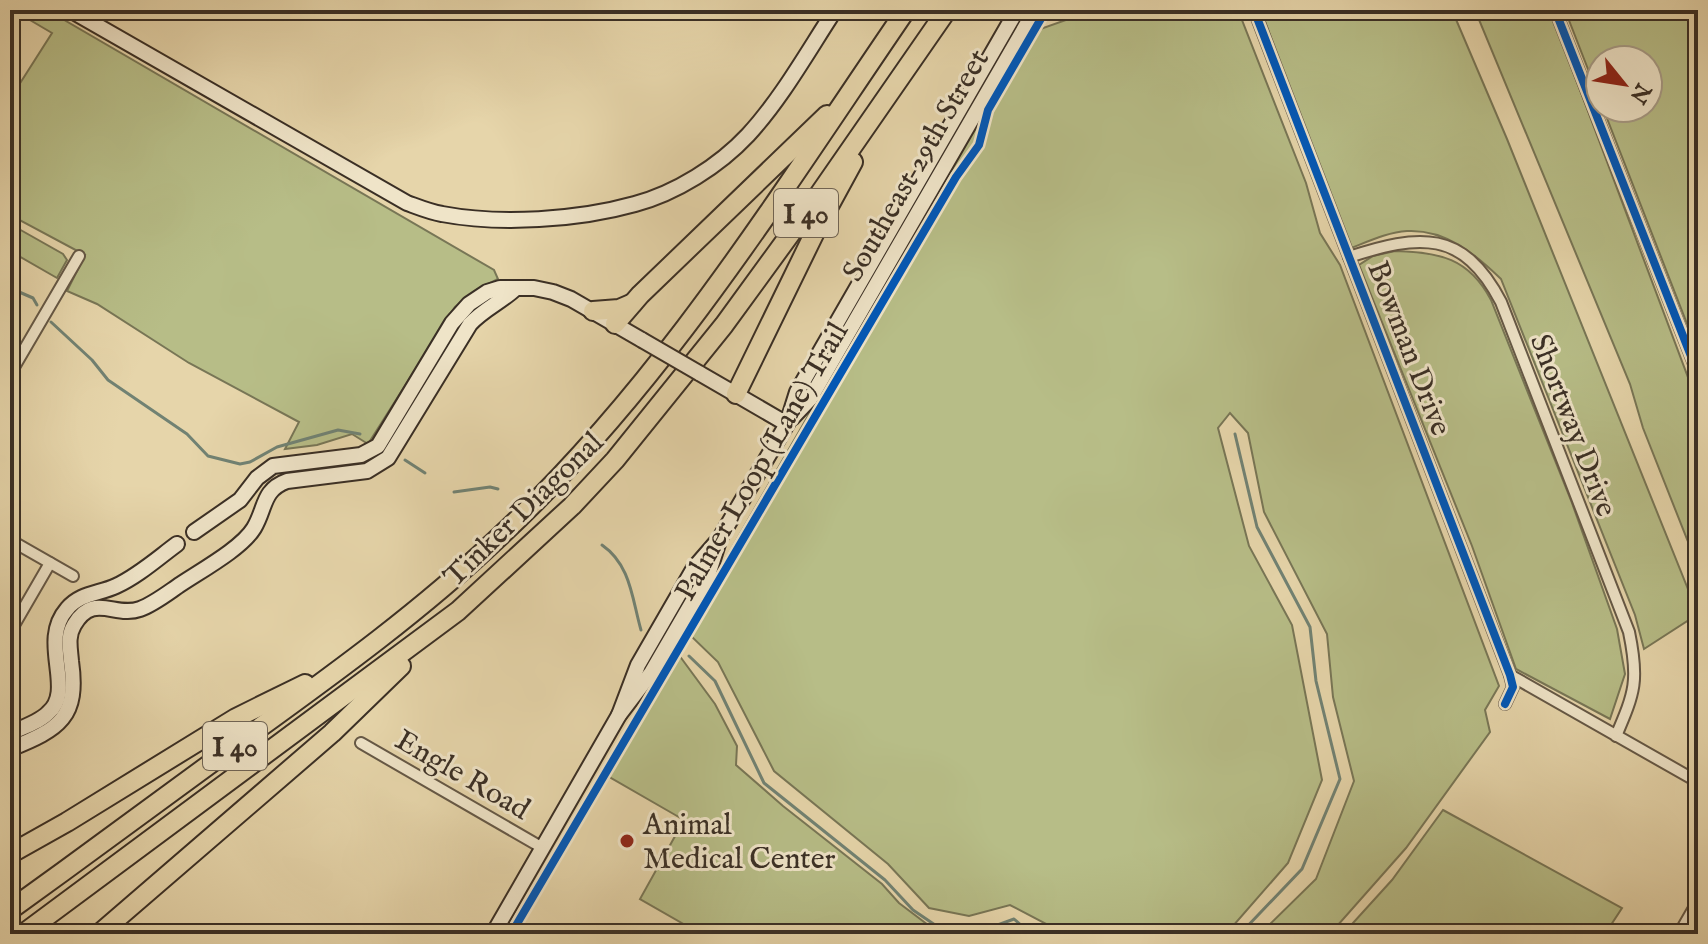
<svg xmlns="http://www.w3.org/2000/svg" width="1708" height="944" font-family="'IM FELL English',serif">
<rect width="100%" height="100%" fill="#e6d5aa"/>
<filter id="stains"><feTurbulence type="fractalNoise" baseFrequency=".0025" numOctaves="4"/><feColorMatrix values="0 0 0 0 .2 0 0 0 0 .09 0 0 0 0 .02 0 0 0 .5 -.17"/></filter>
<radialGradient id="worn" r=".72"><stop offset=".6" stop-color="#630" stop-opacity="0"/><stop offset="1" stop-color="#630" stop-opacity=".3"/></radialGradient>
<!-- green -->
<g fill="#b7bd87" stroke="#787656" stroke-width="2">
<path d="M13 10H47L494 270 498 279 476 290 455 307 368 444 352 434 317 445 285 449 299 422 189 363 97 304 67 291 85 255 10 215V99L52 33Z"/>
<path d="M1094 10H1238L1306 183 1320 233 1340 265 1499 686 1485 710 1490 732 1406 848 1330 934H1260L1316 879 1354 781 1333 697 1327 634 1264 512 1248 433 1230 413 1218 428 1249 546 1292 625 1322 780 1288 863 1226 934H1059L1054 928 1010 905 969 916 929 908 888 864 774 771 718 662 687 632 676 651 715 704 737 746 736 765 783 806 882 884 899 903 940 934H701L640 899 684 820 606 775 635 721 509 934 1029 33Z"/>
<path d="M1261 10H1452L1507 139 1698 614 1644 649 1635 615 1501 279C1475 254 1446 229 1407 231 1387 232 1365 243 1346 250Z"/>
<path d="M1475 10H1549L1553 18 1698 404V567L1643 428 1630 384Z"/>
<path d="M1565 10H1698V352L1603 108H1648V60H1600V100Z"/>
<path d="M10 224 63 254 67 260 57 278 10 251Z"/>
<path d="M1395 251C1439 252 1469 258 1491 300L1572 503 1617 629 1625 674 1610 719 1516 669 1472 546 1359 265 1373 256Z"/>
<path d="M1443 810 1622 908 1605 934H1343L1392 880Z"/>
</g>
<g fill="none" stroke-linecap="round" stroke-linejoin="round">
<!-- stream -->
<g stroke="#718273" stroke-width="3">
<path d="M10 288 33 298 37 305"/>
<path d="M51 322 92 360 108 380 187 434 208 456 240 464 250 462 277 447 338 430 360 434"/>
<path d="M1235 434 1257 527 1310 627 1316 681 1340 779 1302 869 1240 934"/>
<path d="M405 460 425 473"/>
<path d="M454 492 490 487 498 489"/>
<path d="M602 545C631 565 632 599 641 630"/>
<path d="M689 656 715 681 764 783 885 880 913 910 938 927 962 934"/>
<path d="M973 934 1014 919 1031 934"/>
</g>
<defs>
<g id="minor">
<path d="M1037 10 1053 14 1065 10"/>
<path d="M1254 10 1510 675 1513 687 1505 704"/>
<path d="M1555 10 1698 374"/>
<path d="M1690 10 1698 28"/>
<path d="M1349 257C1419 234 1463 229 1501 302L1629 632C1639 680 1635 692 1616 736"/>
<path d="M10 374 79 256"/>
<path d="M10 540 73 576"/>
<path d="M10 632 50 563"/>
<path d="M1510 675 1698 782"/>
<path d="M361 743 541 847"/>
<path d="M1679 934 1698 901"/>
</g>
<g id="secondary">
<path d="M70 10 407 203C418 207 430 212 442 214 500 225 578 220 635 204 676 193 719 166 748 135 782 98 808 51 835 10"/>
<path d="M699 373 787 424"/>
<path d="M792 418 810 399 1035 10"/>
<path d="M194 532 240 500 257 478 273 466 361 455 378 446 452 323 469 304 487 292 500 288H534L553 292 571 299 642 340"/>
<path d="M619 715 638 665 694 568 720 538 787 424 797 392 1017 10"/>
<path d="M10 733C22 728 39 722 48 713 76 690 38 642 67 609 80 593 99 594 116 586 138 576 158 558 177 544"/>
<path d="M10 749C60 729 79 717 71 661 70 648 67 637 74 625 93 592 115 618 140 609 154 604 169 592 181 584 202 570 242 548 254 528 266 508 262 490 287 481L367 471 388 458 470 324C484 309 501 302 515 289"/>
<path d="M493 934 619 715 651 673 708 575 718 544"/>
</g>
<g id="motorway">
<path d="M593 311 619 309 633 303"/>
<path d="M615 324 640 295 827 115"/>
<path d="M736 394 816 230 853 162"/>
<path d="M10 854 67 822 236 718 305 684"/>
<path d="M10 910C92 851 173 791 255 731 338 671 422 610 497 539 662 386 780 194 906 10"/>
<path d="M23 934 458 611 572 506 615 460 724 325 818 196 947 10"/>
<path d="M99 934 332 733 401 666"/>
</g>
</defs>
<!-- minor casing -->
<use href="#minor" stroke="#655846" stroke-width="14"/>
<!-- secondary casing -->
<use href="#secondary" stroke="#3a2f25" stroke-width="18"/>
<!-- motorway casing -->
<use href="#motorway" stroke="#3a2f25" stroke-width="22"/>
<!-- minor -->
<use href="#minor" stroke="#efe4c8" stroke-width="10"/>
<!-- secondary -->
<use href="#secondary" stroke="#efe4c8" stroke-width="14"/>
<!-- motorway -->
<use href="#motorway" stroke="#e6d5aa" stroke-width="18"/>
<defs>
<path id="secondary-bridge" d="M642 340 699 373"/>
</defs>
<!-- secondary-bridge casing -->
<use href="#secondary-bridge" stroke="#3a2f25" stroke-width="18" stroke-linecap="butt"/>
<!-- secondary-bridge -->
<use href="#secondary-bridge" stroke="#efe4c8" stroke-width="14"/>
<defs>
<g id="cycleway">
<path d="M1254 10 1510 675 1513 687 1505 704"/>
<path d="M1555 10 1698 374"/>
<path d="M511 934 956 177 979 145 988 110 1046 10"/>
</g>
</defs>
<!-- cycleway casing -->
<use href="#cycleway" stroke="#efe4c8" stroke-width="13"/>
<!-- cycleway -->
<use href="#cycleway" stroke="#0057b8" stroke-width="8"/>
</g>
<!-- markers -->
<circle fill="#8f2418" stroke="#efe4c8" stroke-width="3" cx="627" cy="841" r="8"/>
<g text-anchor="middle" stroke-width="6" stroke-linejoin="round" paint-order="stroke">
<!-- shield labels -->
<g fill="#efe4c8" stroke="#706556" stroke-width="2">
<rect x="774" y="189" width="64" height="48" rx="6"/>
<rect x="203" y="722" width="64" height="48" rx="6"/>
</g>
<g font-size="28" font-weight="bold" fill="#3a2f25">
<text x="806" y="223">I 40</text>
<text x="235" y="756">I 40</text>
</g>
<!-- street labels -->
<g font-size="30" fill="#3a2f25" stroke="#efe4c8">
<text transform="translate(915 165) rotate(-60)" y="10">Southeast 29th Street</text>
<text transform="translate(1410 348) rotate(69)" y="10">Bowman Drive</text>
<text transform="translate(1574 425) rotate(69)" y="10">Shortway Drive</text>
<text transform="translate(761 461) rotate(-60)" y="10">Palmer Loop (Lane) Trail</text>
<text transform="translate(523 509) rotate(-44)" y="10">Tinker Diagonal</text>
<text transform="translate(463 774) rotate(30)" y="10">Engle Road</text>
</g>
<!-- poi labels -->
<g font-size="30" fill="#3a2f25" stroke="#efe4c8" text-anchor="start">
<text x="643" y="834">Animal<tspan x="643" dy="34">Medical Center</tspan></text>
</g>
</g>
<!-- margin -->
<rect width="1708" height="944" fill="none" stroke="#e6d5aa" stroke-width="40"/>
<rect x="12" y="12" width="1684" height="920" fill="none" stroke="#3a2f25" stroke-width="4"/>
<rect x="20" y="20" width="1668" height="904" fill="none" stroke="#3a2f25" stroke-width="2"/>
<!-- north arrow -->
<g transform="translate(1624 84) rotate(120)"><circle r="38" fill="#efe4c8" stroke="#a79c87" stroke-width="2"/>
<path d="M0-6L14 30L0 20L-14 30Z" fill="#8f2418"/>
<text y="-12" font-size="22" font-weight="bold" text-anchor="middle" fill="#3a2f25">N</text>
</g>
<rect width="100%" height="100%" filter="url(#stains)"/>
<rect width="100%" height="100%" fill="url(#worn)"/>
</svg>
